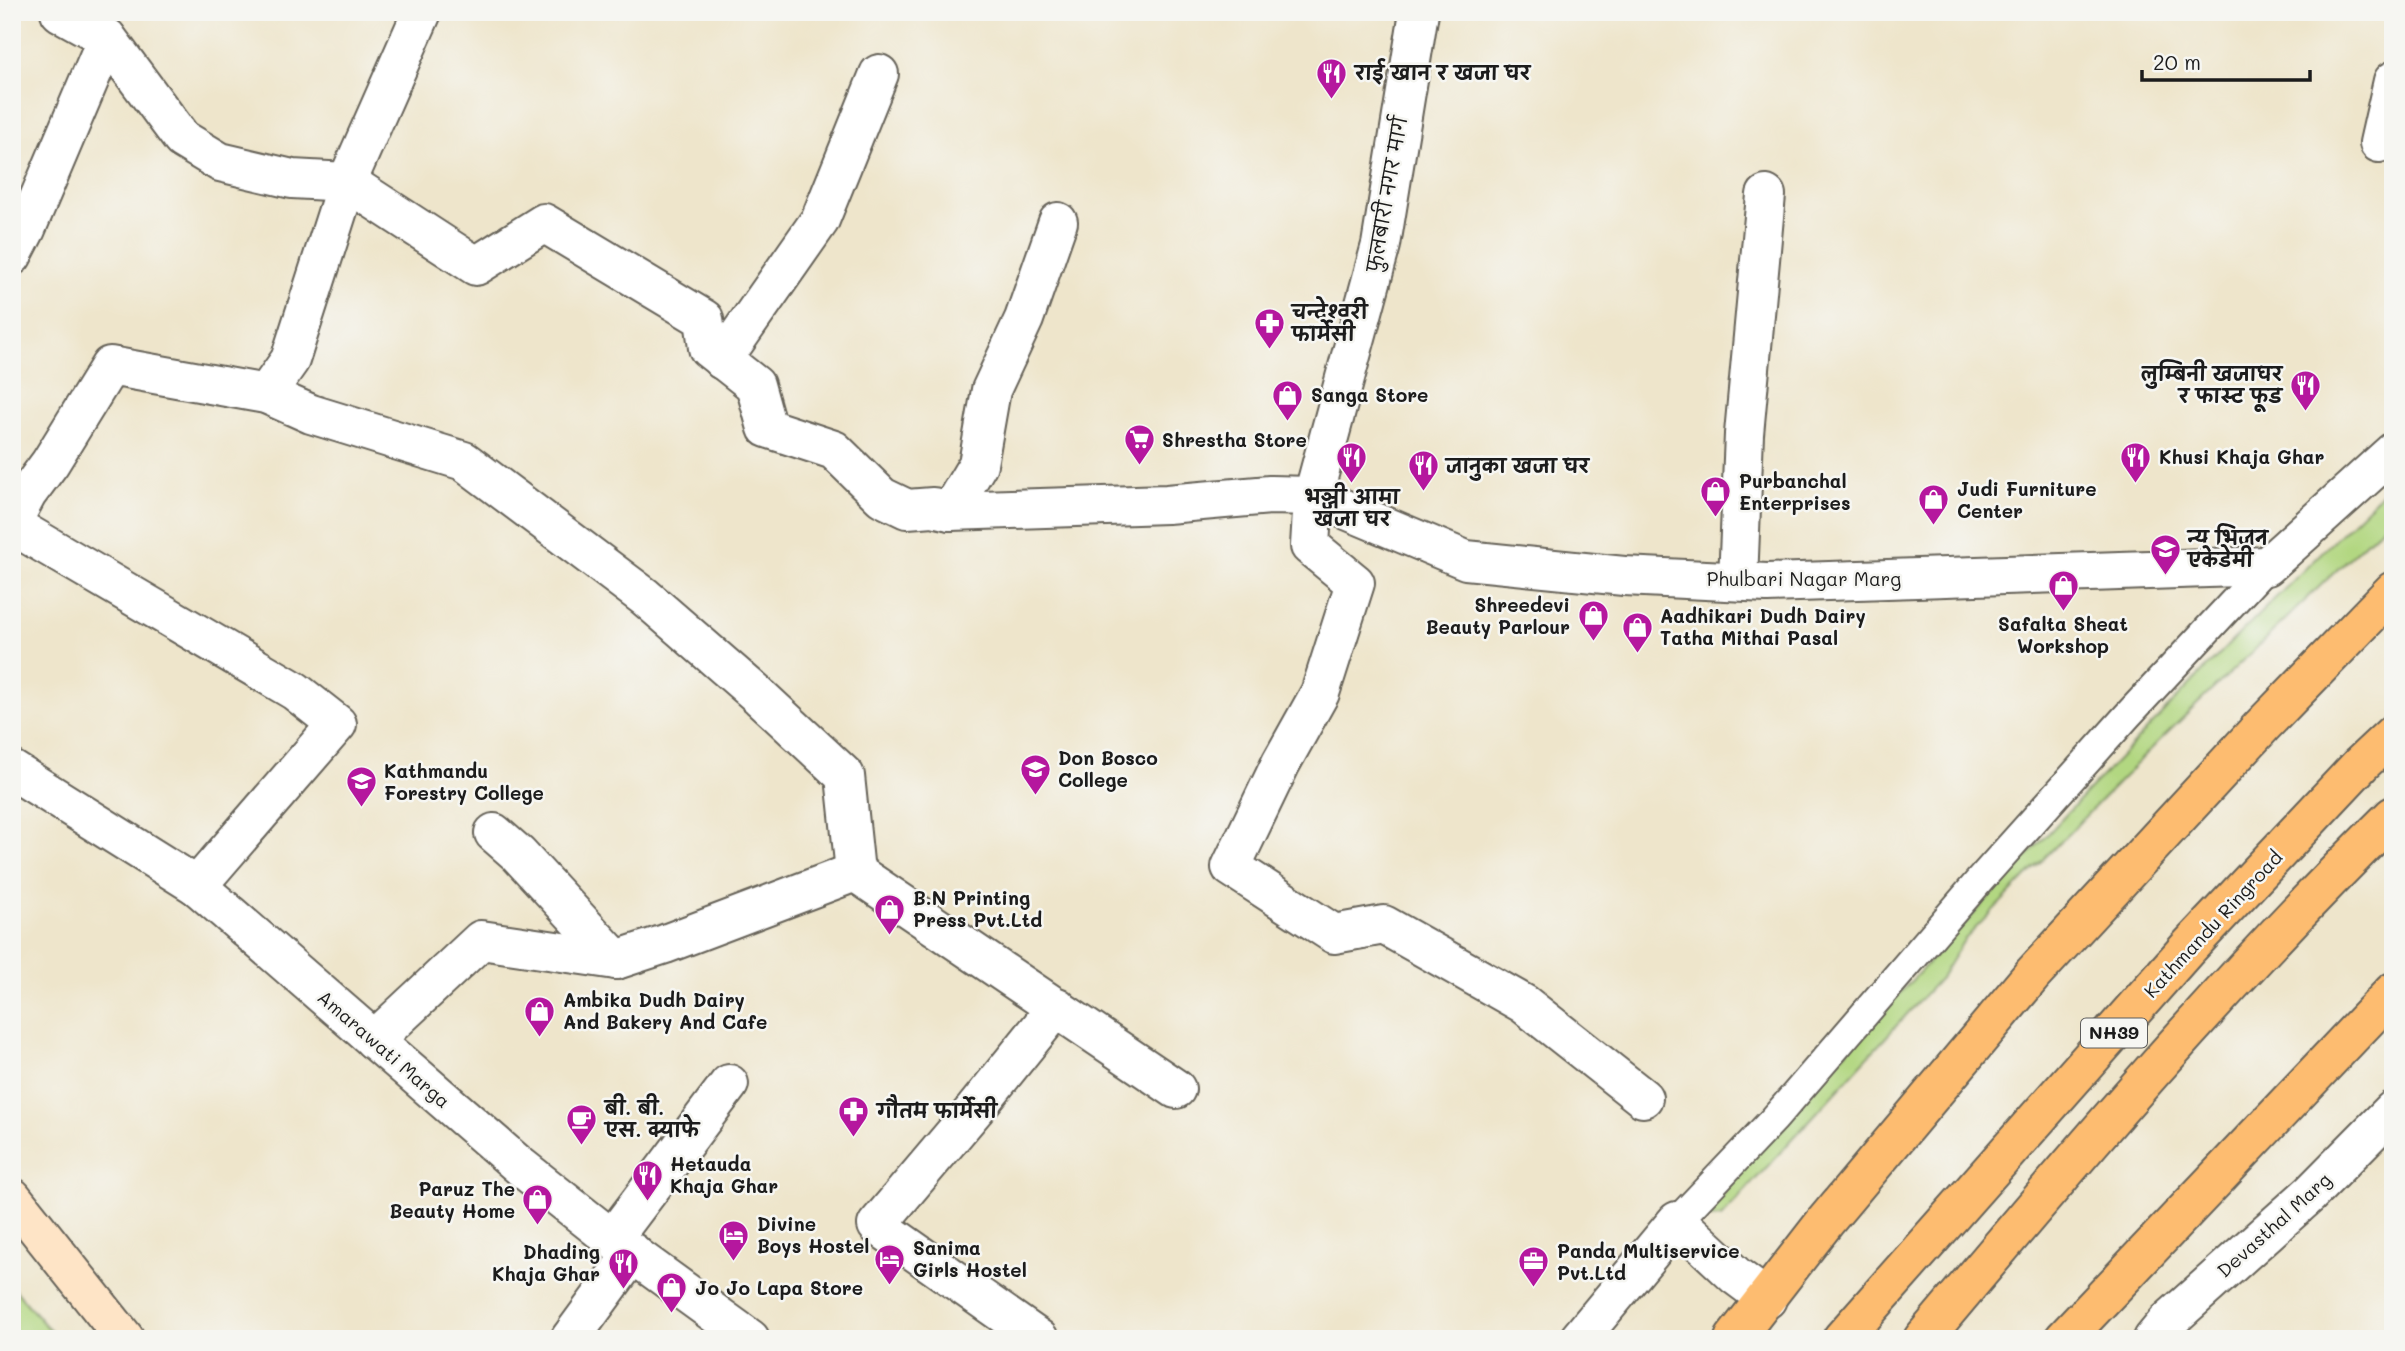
<svg xmlns="http://www.w3.org/2000/svg" width="2405" height="1351" font-family="Mali,'Playpen Sans Deva',sans-serif">
<rect width="100%" height="100%" fill="#f6f6f2"/>
<filter id="ink" filterUnits="userSpaceOnUse"><feTurbulence type="fractalNoise" baseFrequency=".0143" numOctaves="2"/><feDisplacementMap in="SourceGraphic" scale="14" xChannelSelector="R" yChannelSelector="G"/><feConvolveMatrix kernelMatrix="1 2 1 2 8 2 1 2 1" color-interpolation-filters="sRGB"/></filter>
<filter id="wash" filterUnits="userSpaceOnUse"><feTurbulence type="fractalNoise" baseFrequency=".00686" numOctaves="4" result="noise"/><feDisplacementMap in="SourceGraphic" scale="28" xChannelSelector="R" yChannelSelector="G"/><feGaussianBlur stdDeviation="1.57" result="paint"/><feColorMatrix in="noise" values="0 0 0 0 0 0 0 0 0 0 0 0 0 0 0 0 0 1.4 0 .05"/><feComposite in="paint" operator="in"/></filter>
<g filter="url(#wash)">
<rect width="100%" height="100%" fill="#eee5cb"/>
<!-- green -->
<g fill="#b2d781" stroke="#677a4e" stroke-width="2">
<path d="M2393 482V516L2160 740 1964 940 1942 976 1721 1217 1706 1218 1757 1147 2086 793 2235 638Z"/>
<path d="M12 1286 57 1339H12Z"/>
</g>
</g>
<g filter="url(#ink)">
<g fill="none" stroke-linecap="round" stroke-linejoin="round">
<defs>
<path id="service" d="M1677 1221 1774 1119 1980 880 2127 716 2267 566"/>
<path id="pedestrian" d="M570 1339 633 1253"/>
<g id="minor">
<path d="M60 12 107 38 182 139 220 162 292 179 347 182 476 266 544 223 704 319 708 348 755 385 767 428 834 450 882 497 907 509 933 507 950 511 1167 504 1270 495 1313 496 1466 560 1624 576 1767 583 2267 566 2393 452"/>
<path d="M1419 12 1381 245 1313 496 1310 546 1355 583 1320 693 1281 763 1231 867 1334 934 1384 925 1524 1004 1643 1098"/>
<path d="M2379 143 2393 81"/>
<path d="M12 256 26 229 107 38"/>
<path d="M722 360 820 220 879 74"/>
<path d="M266 394 290 360 347 182 422 12"/>
<path d="M950 511 978 464 991 390 1024 319 1058 222"/>
<path d="M12 522 27 494 50 463 110 366 266 394 311 414 464 461 645 597 760 697 845 776 855 872"/>
<path d="M12 525 295 691 337 724 197 886"/>
<path d="M1738 581 1744 434 1766 195"/>
<path d="M12 770 197 886 521 1167 612 1239 750 1339"/>
<path d="M494 833 518 854 616 960"/>
<path d="M855 872 1176 1089"/>
<path d="M374 1040 481 940 616 960 665 944 855 872"/>
<path d="M612 1239 729 1084"/>
<path d="M1039 1339 877 1225 975 1109 1057 1007"/>
<path d="M1579 1339 1677 1221 1736 1276 1767 1299"/>
<path d="M2153 1339 2167 1322 2310 1194 2393 1110"/>
</g>
<path id="secondary" d="M12 1197 125 1339"/>
<g id="primary">
<path d="M1734 1339 1825 1222 2033 974 2262 726 2393 591"/>
<path d="M2064 1339 2393 992"/>
</g>
<g id="trunk">
<path d="M1842 1339 2187 949 2361 764 2393 734"/>
<path d="M1923 1339C2073 1160 2226 980 2393 816"/>
</g>
</defs>
<!-- service casing -->
<use href="#service" stroke="#666259" stroke-width="32"/>
<!-- pedestrian casing -->
<use href="#pedestrian" stroke="#666259" stroke-width="42"/>
<!-- minor casing -->
<use href="#minor" stroke="#666259" stroke-width="42"/>
<!-- secondary casing -->
<use href="#secondary" stroke="#666259" stroke-width="42"/>
<!-- primary casing -->
<use href="#primary" stroke="#666259" stroke-width="42"/>
<!-- trunk casing -->
<use href="#trunk" stroke="#666259" stroke-width="42"/>
<!-- service -->
<use href="#service" stroke="#fff" stroke-width="28"/>
<!-- pedestrian -->
<use href="#pedestrian" stroke="#fff" stroke-width="38"/>
<!-- minor -->
<use href="#minor" stroke="#fff" stroke-width="38"/>
<!-- secondary -->
<use href="#secondary" stroke="#fee4c6" stroke-width="38"/>
<!-- primary -->
<use href="#primary" stroke="#fdbc70" stroke-width="38"/>
<!-- trunk -->
<use href="#trunk" stroke="#fdbc70" stroke-width="38"/>
</g>
</g>
<!-- icons -->
<defs>
<symbol id="restaurant-pin" viewBox="-11 -11 22 30"><path d="M0 17L-7.5 6A9.5 9.5 0 1 1 7.5 6Z" fill="#b5179e" stroke="#f6f6f2"/><path d="M-5-6h1v4h1v-4h1v4h1v-4h1v5L-1.5 .5V6h-2V.5L-5-1ZM5-6V6H3V1.5H1.5Q1.5-4 5-6Z" fill="#fff"/></symbol>
<symbol id="pharmacy-pin" viewBox="-11 -11 22 30"><path d="M0 17L-7.5 6A9.5 9.5 0 1 1 7.5 6Z" fill="#b5179e" stroke="#f6f6f2"/><path d="M-2-6h4v4h4v4h-4v4h-4v-4h-4v-4h4Z" fill="#fff"/></symbol>
<symbol id="shop-pin" viewBox="-11 -11 22 30"><path d="M0 17L-7.5 6A9.5 9.5 0 1 1 7.5 6Z" fill="#b5179e" stroke="#f6f6f2"/><path d="M-5-2.5h2.3a2.7 3.5 0 0 1 5.4 0H5L5.5 6h-11ZM-1.5-2.5h3a1.5 2.3 0 0 0-3 0Z" fill="#fff"/></symbol>
<symbol id="supermarket-pin" viewBox="-11 -11 22 30"><path d="M0 17L-7.5 6A9.5 9.5 0 1 1 7.5 6Z" fill="#b5179e" stroke="#f6f6f2"/><path d="M-6-5.5h2.5l.6 2H6L4.5 2H-2.5L-4.4-4H-6ZM-1.5 3.2a1.3 1.3 0 1 0 .1 0ZM3 3.2a1.3 1.3 0 1 0 .1 0Z" fill="#fff"/></symbol>
<symbol id="university-pin" viewBox="-11 -11 22 30"><path d="M0 17L-7.5 6A9.5 9.5 0 1 1 7.5 6Z" fill="#b5179e" stroke="#f6f6f2"/><path d="M0-5L7-2L0 1L-7-2ZM-4 1L0 2.5L4 1V4Q0 6-4 4Z" fill="#fff"/></symbol>
<symbol id="cafe-pin" viewBox="-11 -11 22 30"><path d="M0 17L-7.5 6A9.5 9.5 0 1 1 7.5 6Z" fill="#b5179e" stroke="#f6f6f2"/><path d="M-5.5-4.5H6V0H3Q3 3.5 0 3.5H-2.5Q-5.5 3.5-5.5 0ZM3-3.2v2h1.7v-2ZM-6 4.5H4V6H-6Z" fill="#fff"/></symbol>
<symbol id="hotel-pin" viewBox="-11 -11 22 30"><path d="M0 17L-7.5 6A9.5 9.5 0 1 1 7.5 6Z" fill="#b5179e" stroke="#f6f6f2"/><path d="M-6-4.5h1.5V1H6V5H4.5V3h-9V5H-6ZM-4 0a1.8 1.8 0 1 1 3.6 0ZM.5 0V-2.5h3Q6-2.5 6 0Z" fill="#fff"/></symbol>
<symbol id="office-pin" viewBox="-11 -11 22 30"><path d="M0 17L-7.5 6A9.5 9.5 0 1 1 7.5 6Z" fill="#b5179e" stroke="#f6f6f2"/><path d="M-6-3h4V-5.5h4V-3h4V5H-6ZM-1-4.5V-3h2v-1.5ZM-6 0V1H6V0Z" fill="#fff"/></symbol>
</defs>
<g fill-rule="evenodd">
<use href="#restaurant-pin" x="1314" y="56" width="35" height="47"/>
<use href="#pharmacy-pin" x="1252" y="306" width="35" height="47"/>
<use href="#restaurant-pin" x="2288" y="368" width="35" height="47"/>
<use href="#shop-pin" x="1270" y="378" width="35" height="47"/>
<use href="#supermarket-pin" x="1122" y="422" width="35" height="47"/>
<use href="#restaurant-pin" x="2118" y="440" width="35" height="47"/>
<use href="#restaurant-pin" x="1334" y="440" width="35" height="47"/>
<use href="#restaurant-pin" x="1406" y="448" width="35" height="47"/>
<use href="#shop-pin" x="1698" y="474" width="35" height="47"/>
<use href="#shop-pin" x="1916" y="482" width="35" height="47"/>
<use href="#university-pin" x="2148" y="532" width="35" height="47"/>
<use href="#shop-pin" x="2046" y="568" width="35" height="47"/>
<use href="#shop-pin" x="1576" y="598" width="35" height="47"/>
<use href="#shop-pin" x="1620" y="610" width="35" height="47"/>
<use href="#university-pin" x="1018" y="752" width="35" height="47"/>
<use href="#university-pin" x="344" y="764" width="35" height="47"/>
<use href="#shop-pin" x="872" y="892" width="35" height="47"/>
<use href="#shop-pin" x="522" y="994" width="35" height="47"/>
<use href="#pharmacy-pin" x="836" y="1094" width="35" height="47"/>
<use href="#cafe-pin" x="564" y="1102" width="35" height="47"/>
<use href="#restaurant-pin" x="630" y="1158" width="35" height="47"/>
<use href="#shop-pin" x="520" y="1182" width="35" height="47"/>
<use href="#hotel-pin" x="716" y="1218" width="35" height="47"/>
<use href="#hotel-pin" x="872" y="1242" width="35" height="47"/>
<use href="#office-pin" x="1516" y="1244" width="35" height="47"/>
<use href="#restaurant-pin" x="606" y="1246" width="35" height="47"/>
<use href="#shop-pin" x="654" y="1270" width="35" height="47"/>
</g>
<g text-anchor="middle" stroke-width="5" stroke-linejoin="round" paint-order="stroke">
<!-- shield labels -->
<rect fill="#f6f6f2" stroke="#5d5d5c" stroke-width="2" x="2081" y="1018.5" width="66" height="29" rx="5"/>
<g font-size="18" font-weight="bold" fill="#1c1c1c">
<text x="2114" y="1039">NH39</text>
</g>
<!-- poi labels -->
<g font-size="19" font-weight="bold" fill="#1c1c1c" stroke="#f6f6f2" text-anchor="start">
<text x="1355" y="80">राई खान र खजा घर</text>
<text x="1292" y="319">चन्देश्वरी<tspan x="1292" dy="22">फार्मेसी</tspan></text>
<text x="2282" y="381" text-anchor="end">लुम्बिनी खजाघर<tspan x="2282" dy="22">र फास्ट फूड</tspan></text>
<text x="1311" y="402">Sanga Store</text>
<text x="1162" y="447">Shrestha Store</text>
<text x="2159" y="464">Khusi Khaja Ghar</text>
<text x="1446" y="473">जानुका खजा घर</text>
<text x="1739" y="488">Purbanchal<tspan x="1739" dy="22">Enterprises</tspan></text>
<text x="1957" y="496">Judi Furniture<tspan x="1957" dy="22">Center</tspan></text>
<text x="1352" y="504" text-anchor="middle">भञ्जी आमा<tspan x="1352" dy="22">खजा घर</tspan></text>
<text x="2188" y="545">न्यू भिजन<tspan x="2188" dy="22">एकेडेमी</tspan></text>
<text x="1570" y="612" text-anchor="end">Shreedevi<tspan x="1570" dy="22">Beauty Parlour</tspan></text>
<text x="1660" y="623">Aadhikari Dudh Dairy<tspan x="1660" dy="22">Tatha Mithai Pasal</tspan></text>
<text x="2063" y="631" text-anchor="middle">Safalta Sheat<tspan x="2063" dy="22">Workshop</tspan></text>
<text x="1058" y="765">Don Bosco<tspan x="1058" dy="22">College</tspan></text>
<text x="384" y="778">Kathmandu<tspan x="384" dy="22">Forestry College</tspan></text>
<text x="913" y="905">B.N Printing<tspan x="913" dy="22">Press Pvt.Ltd</tspan></text>
<text x="563" y="1007">Ambika Dudh Dairy<tspan x="563" dy="22">And Bakery And Cafe</tspan></text>
<text x="605" y="1115">बी. बी.<tspan x="605" dy="22">एस. क्याफे</tspan></text>
<text x="877" y="1118">गौतम फार्मेसी</text>
<text x="670" y="1171">Hetauda<tspan x="670" dy="22">Khaja Ghar</tspan></text>
<text x="515" y="1196" text-anchor="end">Paruz The<tspan x="515" dy="22">Beauty Home</tspan></text>
<text x="757" y="1231">Divine<tspan x="757" dy="22">Boys Hostel</tspan></text>
<text x="913" y="1255">Sanima<tspan x="913" dy="22">Girls Hostel</tspan></text>
<text x="1557" y="1258">Panda Multiservice<tspan x="1557" dy="22">Pvt.Ltd</tspan></text>
<text x="600" y="1259" text-anchor="end">Dhading<tspan x="600" dy="22">Khaja Ghar</tspan></text>
<text x="695" y="1295">Jo Jo Lapa Store</text>
</g>
<!-- street labels -->
<g font-size="19" fill="#1c1c1c" stroke="#f6f6f2">
<text transform="translate(1387 194) rotate(-80)" y="7">फुलबारी नगर मार्ग</text>
<text x="1804" y="586">Phulbari Nagar Marg</text>
<text transform="translate(2213 924) rotate(-47)" y="7">Kathmandu Ringroad</text>
<text transform="translate(384 1049) rotate(41)" y="7">Amarawati Marga</text>
<text transform="translate(2274 1225) rotate(-42)" y="7">Devasthal Marg</text>
</g>
</g>
<!-- margin -->
<rect width="2405" height="1351" fill="none" stroke="#f6f6f2" stroke-width="42"/>
<!-- scale -->
<path d="M2142 70v10h168v-10" fill="none" stroke="#1c1c1c" stroke-width="3.5"/>
<text x="2153" y="70" font-size="21" fill="#1c1c1c" stroke="#f6f6f2" stroke-width="5" paint-order="stroke">20 m</text>
</svg>
